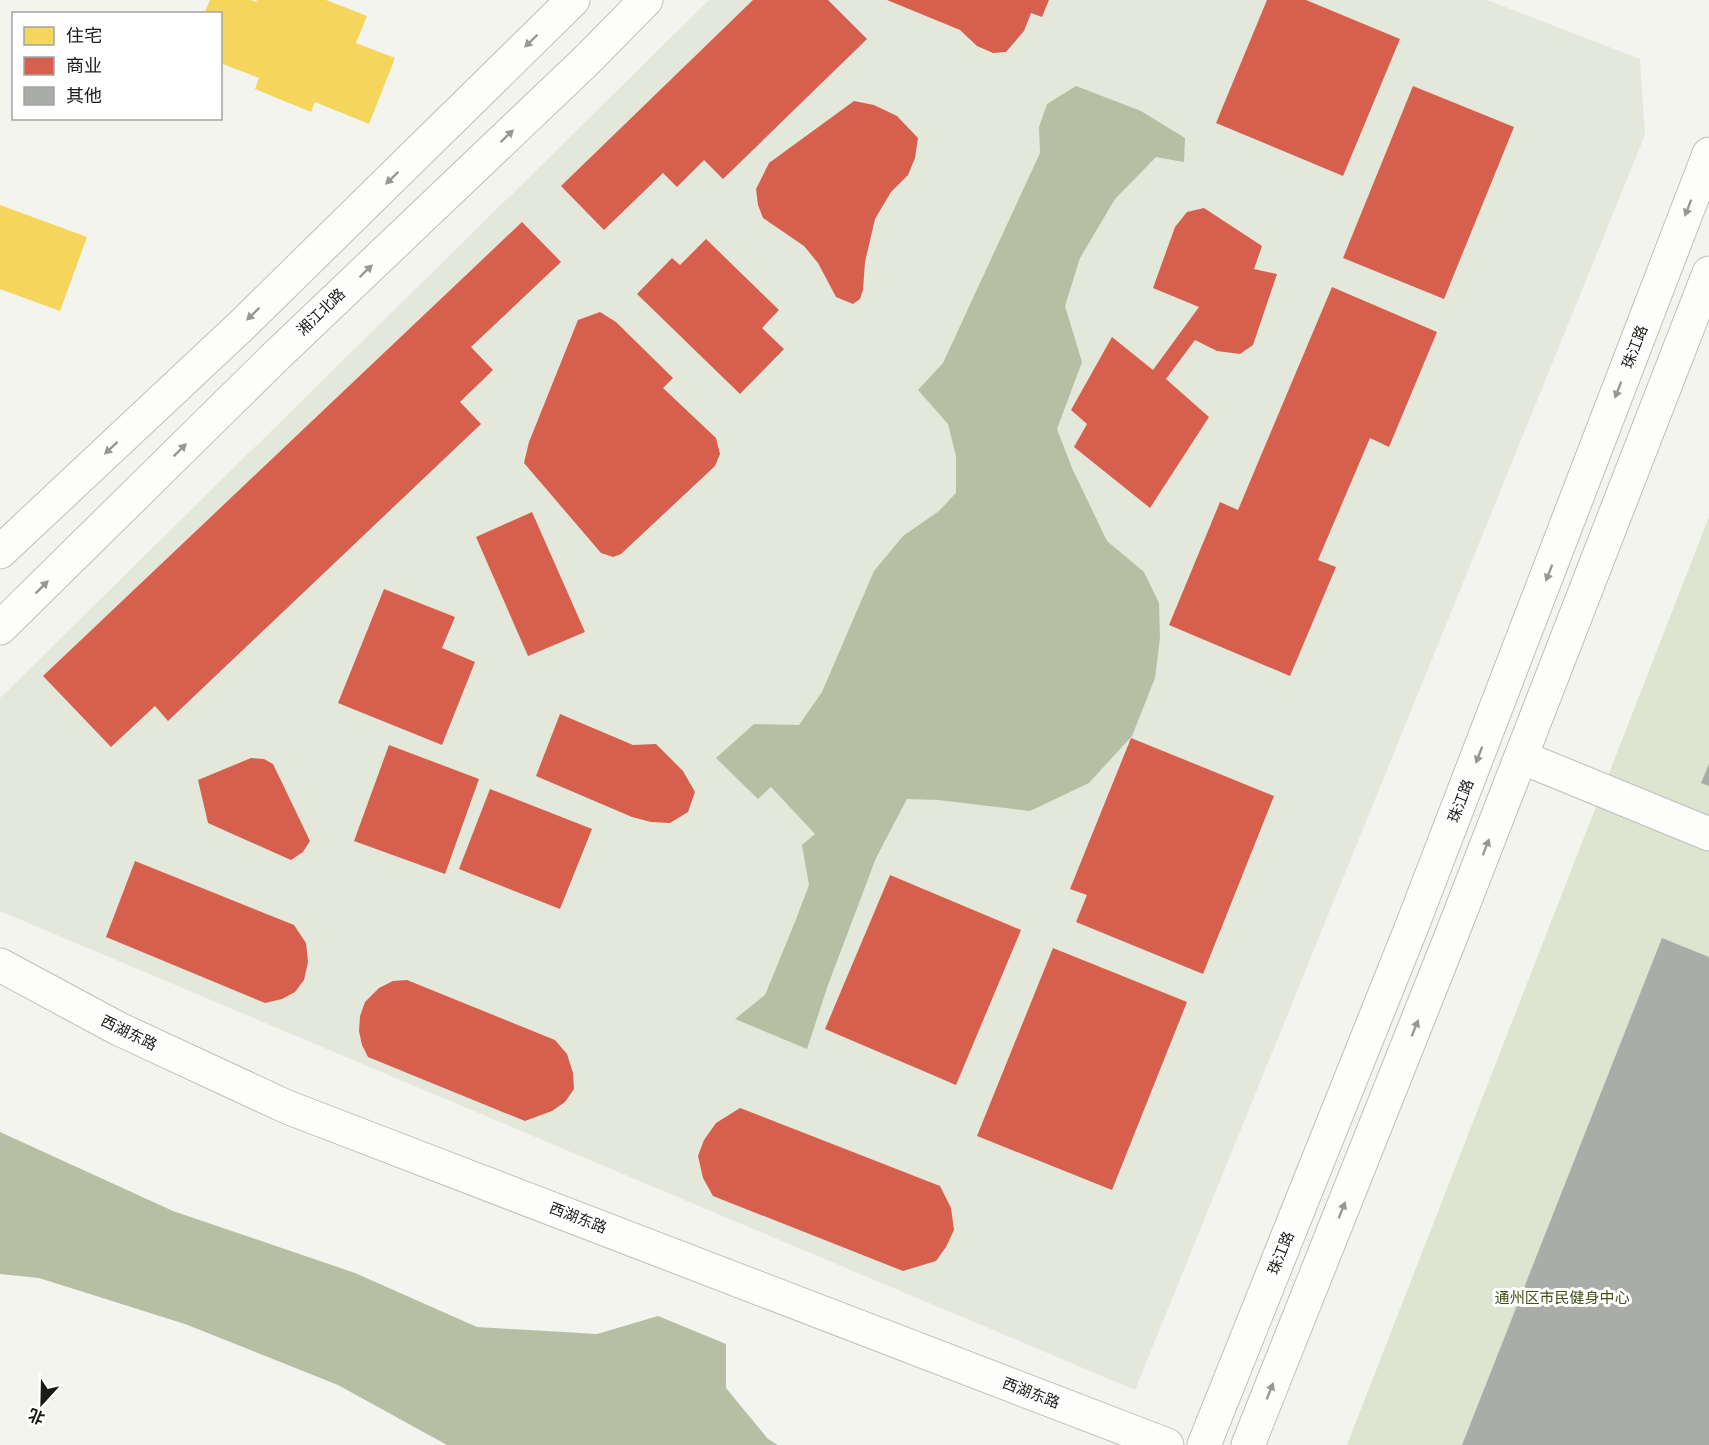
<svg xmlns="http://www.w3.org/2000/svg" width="1709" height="1445" font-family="Mulish,'Noto Sans SC',sans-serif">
<rect width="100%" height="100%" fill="#f2f4ed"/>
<!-- built -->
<path fill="#e4e8db" d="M709 0H1487L1640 59 1645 135 1135 1390 0 911V698Z"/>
<!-- green -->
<path fill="#dde4cf" d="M1709 517V1445H1347Z"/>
<!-- water -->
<g fill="#b6bea3">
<path d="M1076 86 1141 111 1185 138 1184 162 1156 157 1115 199 1080 258 1065 306 1082 362 1057 429 1072 468 1107 541 1144 572 1159 603 1160 638 1155 678 1132 736 1089 783 1030 811 938 800 907 799 876 858 828 985 807 1049 735 1019 765 995 795 922 809 885 802 845 815 834 771 787 758 799 716 758 754 724 799 725 822 692 874 571 903 536 939 511 956 493V456L948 424 918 390 943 363 1040 153 1039 127 1047 104Z"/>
<path d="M0 1132 173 1211 355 1273 477 1327 597 1334 658 1316 726 1344V1388L768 1439 778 1445H447L338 1385 185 1324 39 1278 0 1274Z"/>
</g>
<!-- homes -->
<g fill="#f6d55c">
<path d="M210 0H251L256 2 257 0H326L367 16 356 43 395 58 369 124 315 102 311 112 255 89 259 78 220 63V14H204Z"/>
<path d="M0 205 87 237 60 311 0 289Z"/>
</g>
<!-- shops -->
<g fill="#d6604d">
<path d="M753 0H828L867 39 723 179 704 160 677 187 663 173 604 230 561 186Z"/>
<path d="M887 0H1049L1042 17 1031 13 1024 31 1006 52 993 53 977 46 960 30Z"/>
<path d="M1267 0H1306L1400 39 1343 176 1216 123Z"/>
<path d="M1413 86 1514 127 1444 299 1343 258Z"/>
<path d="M854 101 874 105 897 116 918 138 915 158 908 175 891 192 875 219 865 262 863 290 860 299 853 304 836 297 818 263 804 246 763 218 758 205 756 189 769 163Z"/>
<path d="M1204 208 1262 246 1254 269 1277 274 1253 345 1240 354 1217 351 1195 340 1166 379 1209 417 1150 508 1074 447 1087 424 1071 410 1112 337 1153 370 1199 307 1153 288 1175 227 1187 212Z"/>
<path d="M522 222 561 262 471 347 493 370 460 402 481 424 168 721 155 706 111 747 43 676Z"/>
<path d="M706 239 779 310 762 328 784 349 740 394 637 294 672 258 680 265Z"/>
<path d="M1332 287 1437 332 1389 447 1370 438 1318 560 1336 567 1290 676 1169 625 1220 502 1238 510Z"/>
<path d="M600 312 616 322 673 378 663 388 716 438 720 454 715 466 621 554 613 557 601 553 524 463 529 442 578 320Z"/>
<path d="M532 512 585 632 528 656 476 537Z"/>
<path d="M384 589 455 617 442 648 475 662 442 745 338 703Z"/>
<path d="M560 714 633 745 656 744 683 771 695 792 688 812 670 823 651 822 632 817 536 776Z"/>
<path d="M1131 738 1274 796 1203 974 1076 922 1087 895 1070 889Z"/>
<path d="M389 745 479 779 445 874 354 841Z"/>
<path d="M251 758 264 759 273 764 310 841 303 852 291 860 208 823 198 780Z"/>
<path d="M490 789 592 829 560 909 459 869Z"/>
<path d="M135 861 294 925 306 943 308 962 304 980 295 992 282 999 265 1003 106 937Z"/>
<path d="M890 875 1021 930 956 1085 825 1029Z"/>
<path d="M1053 948 1187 1002 1112 1190 977 1136Z"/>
<path d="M407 980 555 1040 567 1054 573 1073 574 1089 565 1102 552 1111 525 1121 368 1057 362 1045 359 1031 360 1016 365 1002 379 988 393 981Z"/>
<path d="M740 1108 940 1186 951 1208 954 1230 946 1247 936 1261 903 1271 713 1196 703 1178 698 1156 704 1140 716 1123Z"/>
</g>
<!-- building -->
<g fill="#aaaca7">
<path d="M1709 764V786L1701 783Z"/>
<path d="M1662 938 1709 957V1445H1462Z"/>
</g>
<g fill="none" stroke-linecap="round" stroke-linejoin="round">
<defs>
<g id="minor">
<path d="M0 552 242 325 573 0"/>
<path d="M0 628 275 357 588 59 646 0"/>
<path d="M1521 757 1709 834"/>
<path d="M0 965 119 1029 287 1107 1167 1445"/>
<path d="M1204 1445 1412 926 1709 154"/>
<path d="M1248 1445 1450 939 1709 273"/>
</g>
</defs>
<!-- minor casing -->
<use href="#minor" stroke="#bfc0bb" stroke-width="35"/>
<!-- minor -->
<use href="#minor" stroke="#fdfdfc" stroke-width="33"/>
</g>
<!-- one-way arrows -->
<defs><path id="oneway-solid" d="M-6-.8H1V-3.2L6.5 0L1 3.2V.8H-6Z" transform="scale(1.5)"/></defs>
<g fill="#979794">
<use href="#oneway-solid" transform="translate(531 41) rotate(136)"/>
<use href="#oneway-solid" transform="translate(507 136) rotate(-44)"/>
<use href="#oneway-solid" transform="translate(392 178) rotate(136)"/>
<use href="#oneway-solid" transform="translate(1688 208) rotate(111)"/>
<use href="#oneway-solid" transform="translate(366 271) rotate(-44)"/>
<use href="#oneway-solid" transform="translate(253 314) rotate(136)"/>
<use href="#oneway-solid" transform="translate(1618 390) rotate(111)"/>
<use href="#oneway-solid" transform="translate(111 448) rotate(137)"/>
<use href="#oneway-solid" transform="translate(180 450) rotate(-45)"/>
<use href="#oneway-solid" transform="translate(1549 573) rotate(111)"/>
<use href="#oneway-solid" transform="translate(42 587) rotate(-45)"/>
<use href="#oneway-solid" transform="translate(1479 755) rotate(111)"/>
<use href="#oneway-solid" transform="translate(1486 847) rotate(-69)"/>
<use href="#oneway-solid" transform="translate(1415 1028) rotate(-68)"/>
<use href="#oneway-solid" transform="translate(1342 1210) rotate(-68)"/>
<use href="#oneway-solid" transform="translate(1270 1391) rotate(-68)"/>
</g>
<g text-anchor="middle" stroke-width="6" stroke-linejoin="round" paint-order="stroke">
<!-- street labels -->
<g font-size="15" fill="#1a1b16" stroke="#fff">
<text transform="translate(321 312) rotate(-44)" y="5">湘江北路</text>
<text transform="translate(1635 347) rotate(-69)" y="5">珠江路</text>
<text transform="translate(1461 801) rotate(-69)" y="5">珠江路</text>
<text transform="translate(129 1033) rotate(26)" y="5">西湖东路</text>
<text transform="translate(578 1218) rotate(21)" y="5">西湖东路</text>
<text transform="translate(1281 1253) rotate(-68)" y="5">珠江路</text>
<text transform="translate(1031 1393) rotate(21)" y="5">西湖东路</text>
</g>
<!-- park labels -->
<g font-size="15" fill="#435118" stroke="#fff">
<text x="1562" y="1303">通州区市民健身中心</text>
</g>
</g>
<!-- legend -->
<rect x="12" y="12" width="210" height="108" fill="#ffffff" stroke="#a3a4a2" stroke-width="1.5"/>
<rect x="24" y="27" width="30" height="18" fill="#f6d55c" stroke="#a3a4a2" stroke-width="1.5"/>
<text x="66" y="42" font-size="18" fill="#1a1b16">住宅</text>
<rect x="24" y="57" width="30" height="18" fill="#d6604d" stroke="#a3a4a2" stroke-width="1.5"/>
<text x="66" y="72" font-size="18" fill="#1a1b16">商业</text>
<rect x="24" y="87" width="30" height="18" fill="#aaaca7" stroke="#a3a4a2" stroke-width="1.5"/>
<text x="66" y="102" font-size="18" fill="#1a1b16">其他</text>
<!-- north arrow -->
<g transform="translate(42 1403) rotate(202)" stroke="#ffffff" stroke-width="4.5" paint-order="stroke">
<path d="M0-4.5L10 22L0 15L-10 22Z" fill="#1a1b16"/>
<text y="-9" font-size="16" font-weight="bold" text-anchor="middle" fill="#1a1b16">北</text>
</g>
</svg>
